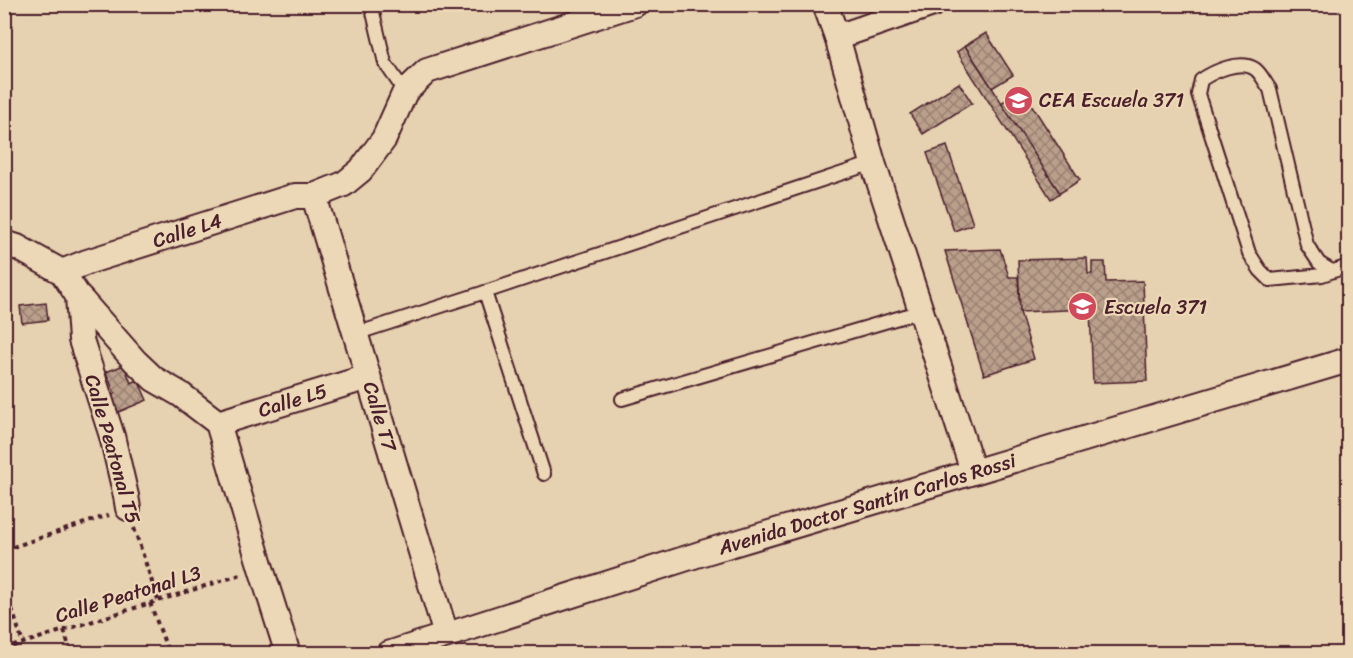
<svg xmlns="http://www.w3.org/2000/svg" width="1353" height="658" font-family="Sriracha,sans-serif">
<defs>
<pattern id="building-cross-hatch" width="8" height="8" patternUnits="userSpaceOnUse" patternTransform="scale(1.5)"><rect width="8" height="8" fill="#ba9f8b"/><path d="M0 0l8 8M0 8l8-8" fill="none" stroke="#998172"/></pattern>
</defs>
<rect width="100%" height="100%" fill="#e6d1b0"/>
<filter id="ink" filterUnits="userSpaceOnUse"><feTurbulence type="fractalNoise" baseFrequency=".0167" numOctaves="2"/><feDisplacementMap in="SourceGraphic" scale="12" xChannelSelector="R" yChannelSelector="G"/><feConvolveMatrix kernelMatrix="1 2 1 2 8 2 1 2 1" color-interpolation-filters="sRGB"/></filter>
<g filter="url(#ink)">
<!-- building -->
<g fill="url(#building-cross-hatch)" stroke="#4a1f2b" stroke-width="1.5">
<path d="M986 33 1013 75 992 88 965 46Z"/>
<path d="M965 46 1060 193 1051 199 957 52Z"/>
<path d="M959 83 972 103 923 134 910 114Z"/>
<path d="M1022 90 1080 180 1060 193 1001 103Z"/>
<path d="M947 146 973 224 954 231 927 153Z"/>
<path d="M1000 249 1009 277H1018L1020 312 1034 359 984 375 945 251Z"/>
<path d="M1087 258 1088 274H1092V262H1105L1106 282 1143 281 1147 381 1093 383 1090 309 1020 312 1018 260Z"/>
<path d="M46 303 48 320 22 323 20 306Z"/>
<path d="M124 365 131 383 138 380 147 400 116 413 109 396 115 394 106 372Z"/>
</g>
<g fill="none" stroke-linecap="round" stroke-linejoin="round">
<defs>
<g id="service">
<path d="M371 4 385 63 405 92"/>
<path d="M1332 271 1319 263 1307 245 1270 89C1265 83 1261 73 1255 69 1241 59 1214 71 1201 80L1198 94 1249 253 1260 270 1270 280 1322 275 1348 266"/>
<path d="M485 292 544 474"/>
<path d="M355 334 485 292 873 163"/>
<path d="M622 399 922 311"/>
</g>
<g id="minor">
<path d="M825 4 837 37 873 163 973 471"/>
<path d="M837 37 933 4"/>
<path id="s1" d="M314 196 446 635"/>
<path d="M4 243 17 247 62 272 78 296 135 361 154 379 180 394 218 423 261 568 288 654"/>
<path id="s2" d="M62 272 87 262 295 196H314L344 184 361 170 384 139 405 92 427 71 635 4"/>
<path d="M78 296 81 340 112 436 126 496 128 508"/>
<path id="s3" d="M218 423 368 377"/>
<path id="s4" d="M388 654 706 552 1348 360"/>
</g>
</defs>
<!-- service casing -->
<use href="#service" stroke="#4a1f2b" stroke-width="16"/>
<!-- minor casing -->
<use href="#minor" stroke="#4a1f2b" stroke-width="28"/>
<!-- path -->
<g stroke="#4a1f2b" stroke-width="4" stroke-dasharray="4.5 4.5" stroke-linecap="butt">
<path d="M134 528 158 600"/>
<path d="M4 550 109 515"/>
<path d="M4 583 23 644"/>
<path d="M150 603 169 654"/>
<path d="M64 630 71 654"/>
<path d="M4 649 240 575"/>
</g>
<!-- service -->
<use href="#service" stroke="#ecd8b6" stroke-width="12"/>
<!-- minor -->
<use href="#minor" stroke="#ecd8b6" stroke-width="24"/>
</g>
</g>
<!-- icons -->
<defs>
<symbol id="school-disc" viewBox="-11 -11 22 22"><circle r="9.5" fill="#d1495b" stroke="#ecd8b6"/><path d="M0-5L7-2L0 1L-7-2ZM-4 1L0 2.5L4 1V4Q0 6-4 4Z" fill="#fff"/></symbol>
</defs>
<g fill-rule="evenodd">
<use href="#school-disc" x="1002" y="84" width="33" height="33"/>
<use href="#school-disc" x="1066" y="290" width="33" height="33"/>
</g>
<g text-anchor="middle" stroke-width="4.5" stroke-linejoin="round" paint-order="stroke">
<!-- poi labels -->
<g font-size="20" fill="#4a1f2b" stroke="#ecd8b6" text-anchor="start">
<text x="1039" y="107">CEA Escuela 371</text>
<text x="1104" y="314">Escuela 371</text>
</g>
<!-- street labels -->
<g font-size="20" fill="#4a1f2b" stroke="#ecd8b6">
<text dy="7" stroke="none"><textPath href="#s2" startOffset="132">Calle L4</textPath></text>
<text dy="7" stroke="none"><textPath href="#s3" startOffset="78">Calle L5</textPath></text>
<text dy="7" stroke="none"><textPath href="#s1" startOffset="230">Calle T7</textPath></text>
<text transform="translate(113 449) rotate(74)" y="7">Calle Peatonal T5</text>
<text dy="7" stroke="none"><textPath href="#s4" startOffset="502">Avenida Doctor Santín Carlos Rossi</textPath></text>
<text transform="translate(128 594) rotate(-17)" y="7">Calle Peatonal L3</text>
</g>
</g>
<!-- margin -->
<rect width="1353" height="658" fill="none" stroke="#ecd8b6" stroke-width="24"/>
<rect x="12" y="12" width="1329" height="634" fill="none" stroke="#4a1f2b" stroke-width="2" filter="url(#ink)"/>
</svg>
